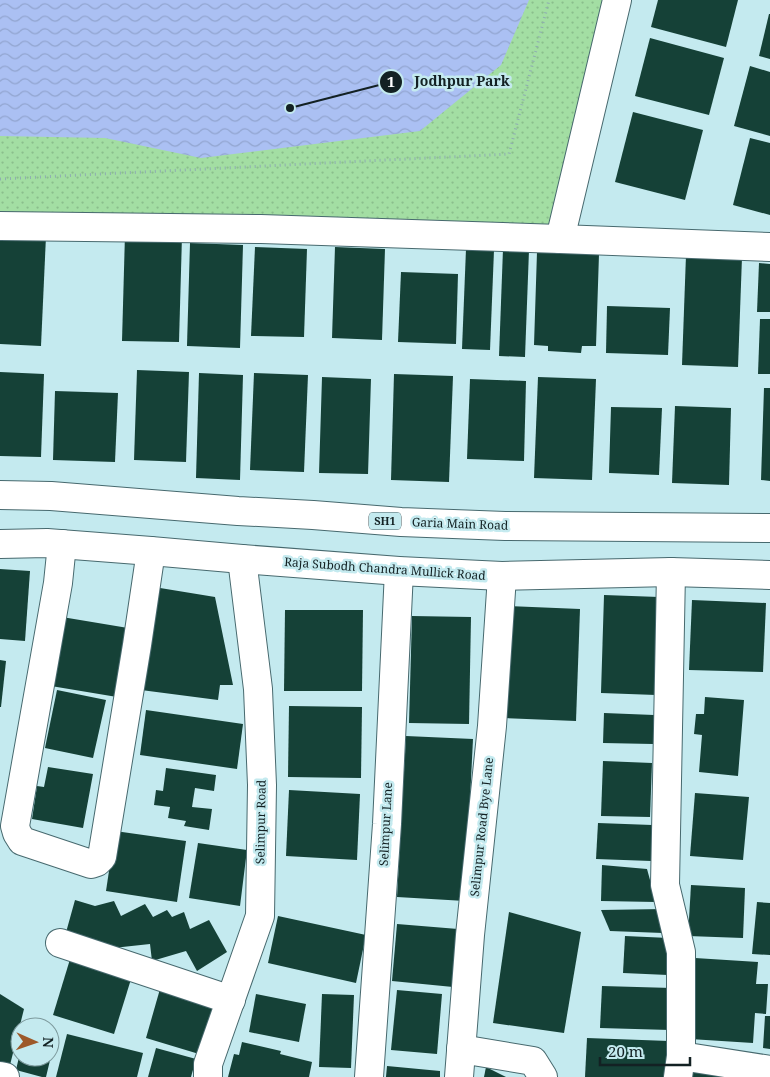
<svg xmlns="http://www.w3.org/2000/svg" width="770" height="1077" font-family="'Noto Serif',serif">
<defs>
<pattern id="park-dots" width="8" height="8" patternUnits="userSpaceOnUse" patternTransform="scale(1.25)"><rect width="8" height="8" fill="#a3dea3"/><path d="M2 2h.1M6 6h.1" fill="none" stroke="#8bbe8c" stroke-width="1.8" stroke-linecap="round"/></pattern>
<pattern id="water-waves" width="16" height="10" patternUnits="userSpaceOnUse" patternTransform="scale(1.25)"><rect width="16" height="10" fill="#abc0f3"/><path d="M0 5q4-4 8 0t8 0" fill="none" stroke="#92a5d0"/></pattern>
</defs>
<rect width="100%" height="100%" fill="#c4eaef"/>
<!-- park -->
<path fill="url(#park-dots)" d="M0 0H607L551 230 0 217Z"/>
<!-- water -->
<path fill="url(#water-waves)" d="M0 0H529L501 65 420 131 201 158 105 138 0 136Z"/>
<!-- building -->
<g fill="#154137">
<path d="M658 0H738L726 47 651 27Z"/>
<path d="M769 14H770V59L759 56Z"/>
<path d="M650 38 724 58 709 115 635 96Z"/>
<path d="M750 66 770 72V136L734 126Z"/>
<path d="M633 112 703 130 685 200 615 182Z"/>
<path d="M750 138 770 143V215L733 205Z"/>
<path d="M0 234 46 236 41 346 0 344Z"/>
<path d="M125 234 182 236 179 342 122 341Z"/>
<path d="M190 243 243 245 240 348 187 346Z"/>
<path d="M255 247 307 249 304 337 251 336Z"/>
<path d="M335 247 385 249 382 340 332 338Z"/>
<path d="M466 249 494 250 490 350 462 349Z"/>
<path d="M503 249 529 250 525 357 499 356Z"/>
<path d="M537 252 599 254 596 346H582L581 353 548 351V346L534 345Z"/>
<path d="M686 255 742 257 738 367 682 365Z"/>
<path d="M759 263 770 264V312H757Z"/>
<path d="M401 272 458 274 456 344 398 342Z"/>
<path d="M607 306 670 308 668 355 606 353Z"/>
<path d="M760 319H770V374H758Z"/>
<path d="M137 370 189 372 186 462 134 460Z"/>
<path d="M0 372 44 374 41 457 0 456Z"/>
<path d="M199 373 243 375 240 480 196 478Z"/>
<path d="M254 373 308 375 304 472 250 470Z"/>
<path d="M394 374 453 376 449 482 391 480Z"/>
<path d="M322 377 371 379 368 474 319 473Z"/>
<path d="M538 377 596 379 592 480 534 478Z"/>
<path d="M470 379 526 381 524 461 467 459Z"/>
<path d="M764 388H770V481L761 480Z"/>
<path d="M55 391 118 393 115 462 53 460Z"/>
<path d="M675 406 731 408 729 485 672 483Z"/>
<path d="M611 407 662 408 659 475 609 473Z"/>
<path d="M0 569 30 571 25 641 0 639Z"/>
<path d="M154 587 215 597 233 685H220L218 700 141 690Z"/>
<path d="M604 595 659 597 656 695 601 693Z"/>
<path d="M692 600 766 603 763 672 689 670Z"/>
<path d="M507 606 580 609 576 721 503 718Z"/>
<path d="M285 610H363L362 691H284Z"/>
<path d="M412 616 471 617 469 724 409 723Z"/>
<path d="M62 617 128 628 117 697 51 686Z"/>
<path d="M0 660 6 661 1 707H0Z"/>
<path d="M57 690 106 700 93 758 45 748Z"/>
<path d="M705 697 744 700 738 776 699 772 702 735 694 734 696 714H704Z"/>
<path d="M289 706 362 707 361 778 288 777Z"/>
<path d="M146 710 243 724 237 769 140 755Z"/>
<path d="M604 713 654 715 653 744 603 743Z"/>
<path d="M406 736 473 739 465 901 397 897Z"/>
<path d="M603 761 652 763 650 817 601 816Z"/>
<path d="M48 767 93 774 83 828 32 819 37 786 44 787Z"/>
<path d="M166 768 216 775 214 791 195 788 192 807 212 809 209 830 184 826 186 821 168 818 170 807 154 805 156 790 163 791Z"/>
<path d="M289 790 360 794 357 860 286 856Z"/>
<path d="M695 793 749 797 743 860 690 856Z"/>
<path d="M598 823 652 825 651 861 596 859Z"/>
<path d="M115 831 186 841 177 902 106 891Z"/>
<path d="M198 843 247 850 240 906 189 898Z"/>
<path d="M602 865 647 869 656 902 601 901Z"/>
<path d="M691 885 745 888 743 938 688 936Z"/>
<path d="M75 900 95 906 114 901 121 916 145 904 153 917 167 910 172 917 184 912 190 929 209 920 227 952 197 971 186 951 152 961 150 944 113 948 65 936Z"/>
<path d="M757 902 770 903V955L752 954Z"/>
<path d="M663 909V933L610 931 601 910Z"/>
<path d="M509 912 581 932 564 1033 493 1023Z"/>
<path d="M278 916 366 935 356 983 268 963Z"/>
<path d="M397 924 458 929 453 987 392 981Z"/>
<path d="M625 936 669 938 668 975 623 973Z"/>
<path d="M71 956 132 976 114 1034 53 1015Z"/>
<path d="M695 958 758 962 756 984H768L766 1014 755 1013 753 1043 690 1039Z"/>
<path d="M602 986 672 988 670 1030 600 1028Z"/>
<path d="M160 989 214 1004 199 1054 146 1038Z"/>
<path d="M397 990 442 994 437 1054 391 1050Z"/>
<path d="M0 994 24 1009 9 1069 0 1067Z"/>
<path d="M256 994 306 1004 299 1042 249 1032Z"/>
<path d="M322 994 354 995 351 1068 319 1067Z"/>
<path d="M765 1016H770V1049L763 1048Z"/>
<path d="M50 1029 57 1031 46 1077H42L16 1070 19 1057H50Z"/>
<path d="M67 1034 143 1053 137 1077H56Z"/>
<path d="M587 1038 669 1041 668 1077H585Z"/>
<path d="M242 1042 281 1051 280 1054 312 1062 309 1077H228L234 1054 239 1055Z"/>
<path d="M156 1048 196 1059 191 1077H148Z"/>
<path d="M387 1066 440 1071V1077H386Z"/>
<path d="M486 1067 506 1077H484Z"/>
<path d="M688 1071 733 1077H688Z"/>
</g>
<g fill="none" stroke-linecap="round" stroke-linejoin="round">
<defs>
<g id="street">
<path d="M617 0 560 239 770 247"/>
<path d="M0 226 261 229 560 239"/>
<path d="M62 544 58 583 15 826 17 833 22 841 91 864 97 862 102 857 137 645 151 551"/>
<path d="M671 572 665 885 681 952V1056L678 1077"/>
<path d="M60 943 231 1000"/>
<path d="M461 1049 533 1061 543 1077"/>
<path d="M681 1056 770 1070"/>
<path d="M0 1076 5 1077"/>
<path d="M208 1077V1064L260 916 262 785 258 689 242 559"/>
<path d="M369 1077 387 824 399 571"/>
<path d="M459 1077 470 935 492 726 502 576"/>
</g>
<g id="primary">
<path d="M0 495 51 496 238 511 313 515 401 522 505 526 770 528"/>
<path d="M0 544 47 543 151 551 242 559 399 571 502 576 671 572 770 575"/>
</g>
</defs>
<!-- street casing -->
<use href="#street" stroke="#47696e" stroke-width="30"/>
<!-- primary casing -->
<use href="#primary" stroke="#47696e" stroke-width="30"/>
<!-- path -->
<path stroke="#8eadb1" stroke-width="3" stroke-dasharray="1 4" stroke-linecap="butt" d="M0 179 509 154 549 0"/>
<!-- street -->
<use href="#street" stroke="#fff" stroke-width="28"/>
<!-- primary -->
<use href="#primary" stroke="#fff" stroke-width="28"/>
</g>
<g text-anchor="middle" stroke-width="5" stroke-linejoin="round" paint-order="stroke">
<!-- shield labels -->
<rect fill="#c4eaef" stroke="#485d60" stroke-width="1" x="369" y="512.5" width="32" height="17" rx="4"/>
<g font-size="11" font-weight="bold" fill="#132123">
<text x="385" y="525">SH1</text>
</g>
<!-- street labels -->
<g font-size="12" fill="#132123" stroke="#c4eaef">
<text transform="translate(460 524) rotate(2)" y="4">Garia Main Road</text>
<text transform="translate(385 569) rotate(4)" y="4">Raja Subodh Chandra Mullick Road</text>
<text transform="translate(261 822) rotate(-89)" y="4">Selimpur Road</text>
<text transform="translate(386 824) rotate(-87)" y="4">Selimpur Lane</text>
<text transform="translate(482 827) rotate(-84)" y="4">Selimpur Road Bye Lane</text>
</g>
</g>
<!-- callouts -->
<path fill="none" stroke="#132123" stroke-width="2" d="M290 108L391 82"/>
<g fill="#132123" stroke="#c4eaef" stroke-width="2">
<circle cx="290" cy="108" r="5"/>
<circle cx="391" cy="82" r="12"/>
</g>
<g font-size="15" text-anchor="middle" font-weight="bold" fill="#fff">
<text x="391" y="87">1</text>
</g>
<g font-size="14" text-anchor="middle" font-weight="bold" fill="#132123" stroke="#c4eaef" stroke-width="5" stroke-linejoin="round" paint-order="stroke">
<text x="462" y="86">Jodhpur Park</text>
</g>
<!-- north arrow -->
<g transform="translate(35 1042) rotate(92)"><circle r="24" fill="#c4eaef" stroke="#7d9a9d"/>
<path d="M0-4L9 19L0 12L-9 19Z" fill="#9d592a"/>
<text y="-8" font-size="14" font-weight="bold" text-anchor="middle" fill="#132123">N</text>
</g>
<!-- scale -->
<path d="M600 1057v8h90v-8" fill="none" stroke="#132123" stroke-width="2.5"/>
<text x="608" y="1057" font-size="15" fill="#132123" stroke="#c4eaef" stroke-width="4" paint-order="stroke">20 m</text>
</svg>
